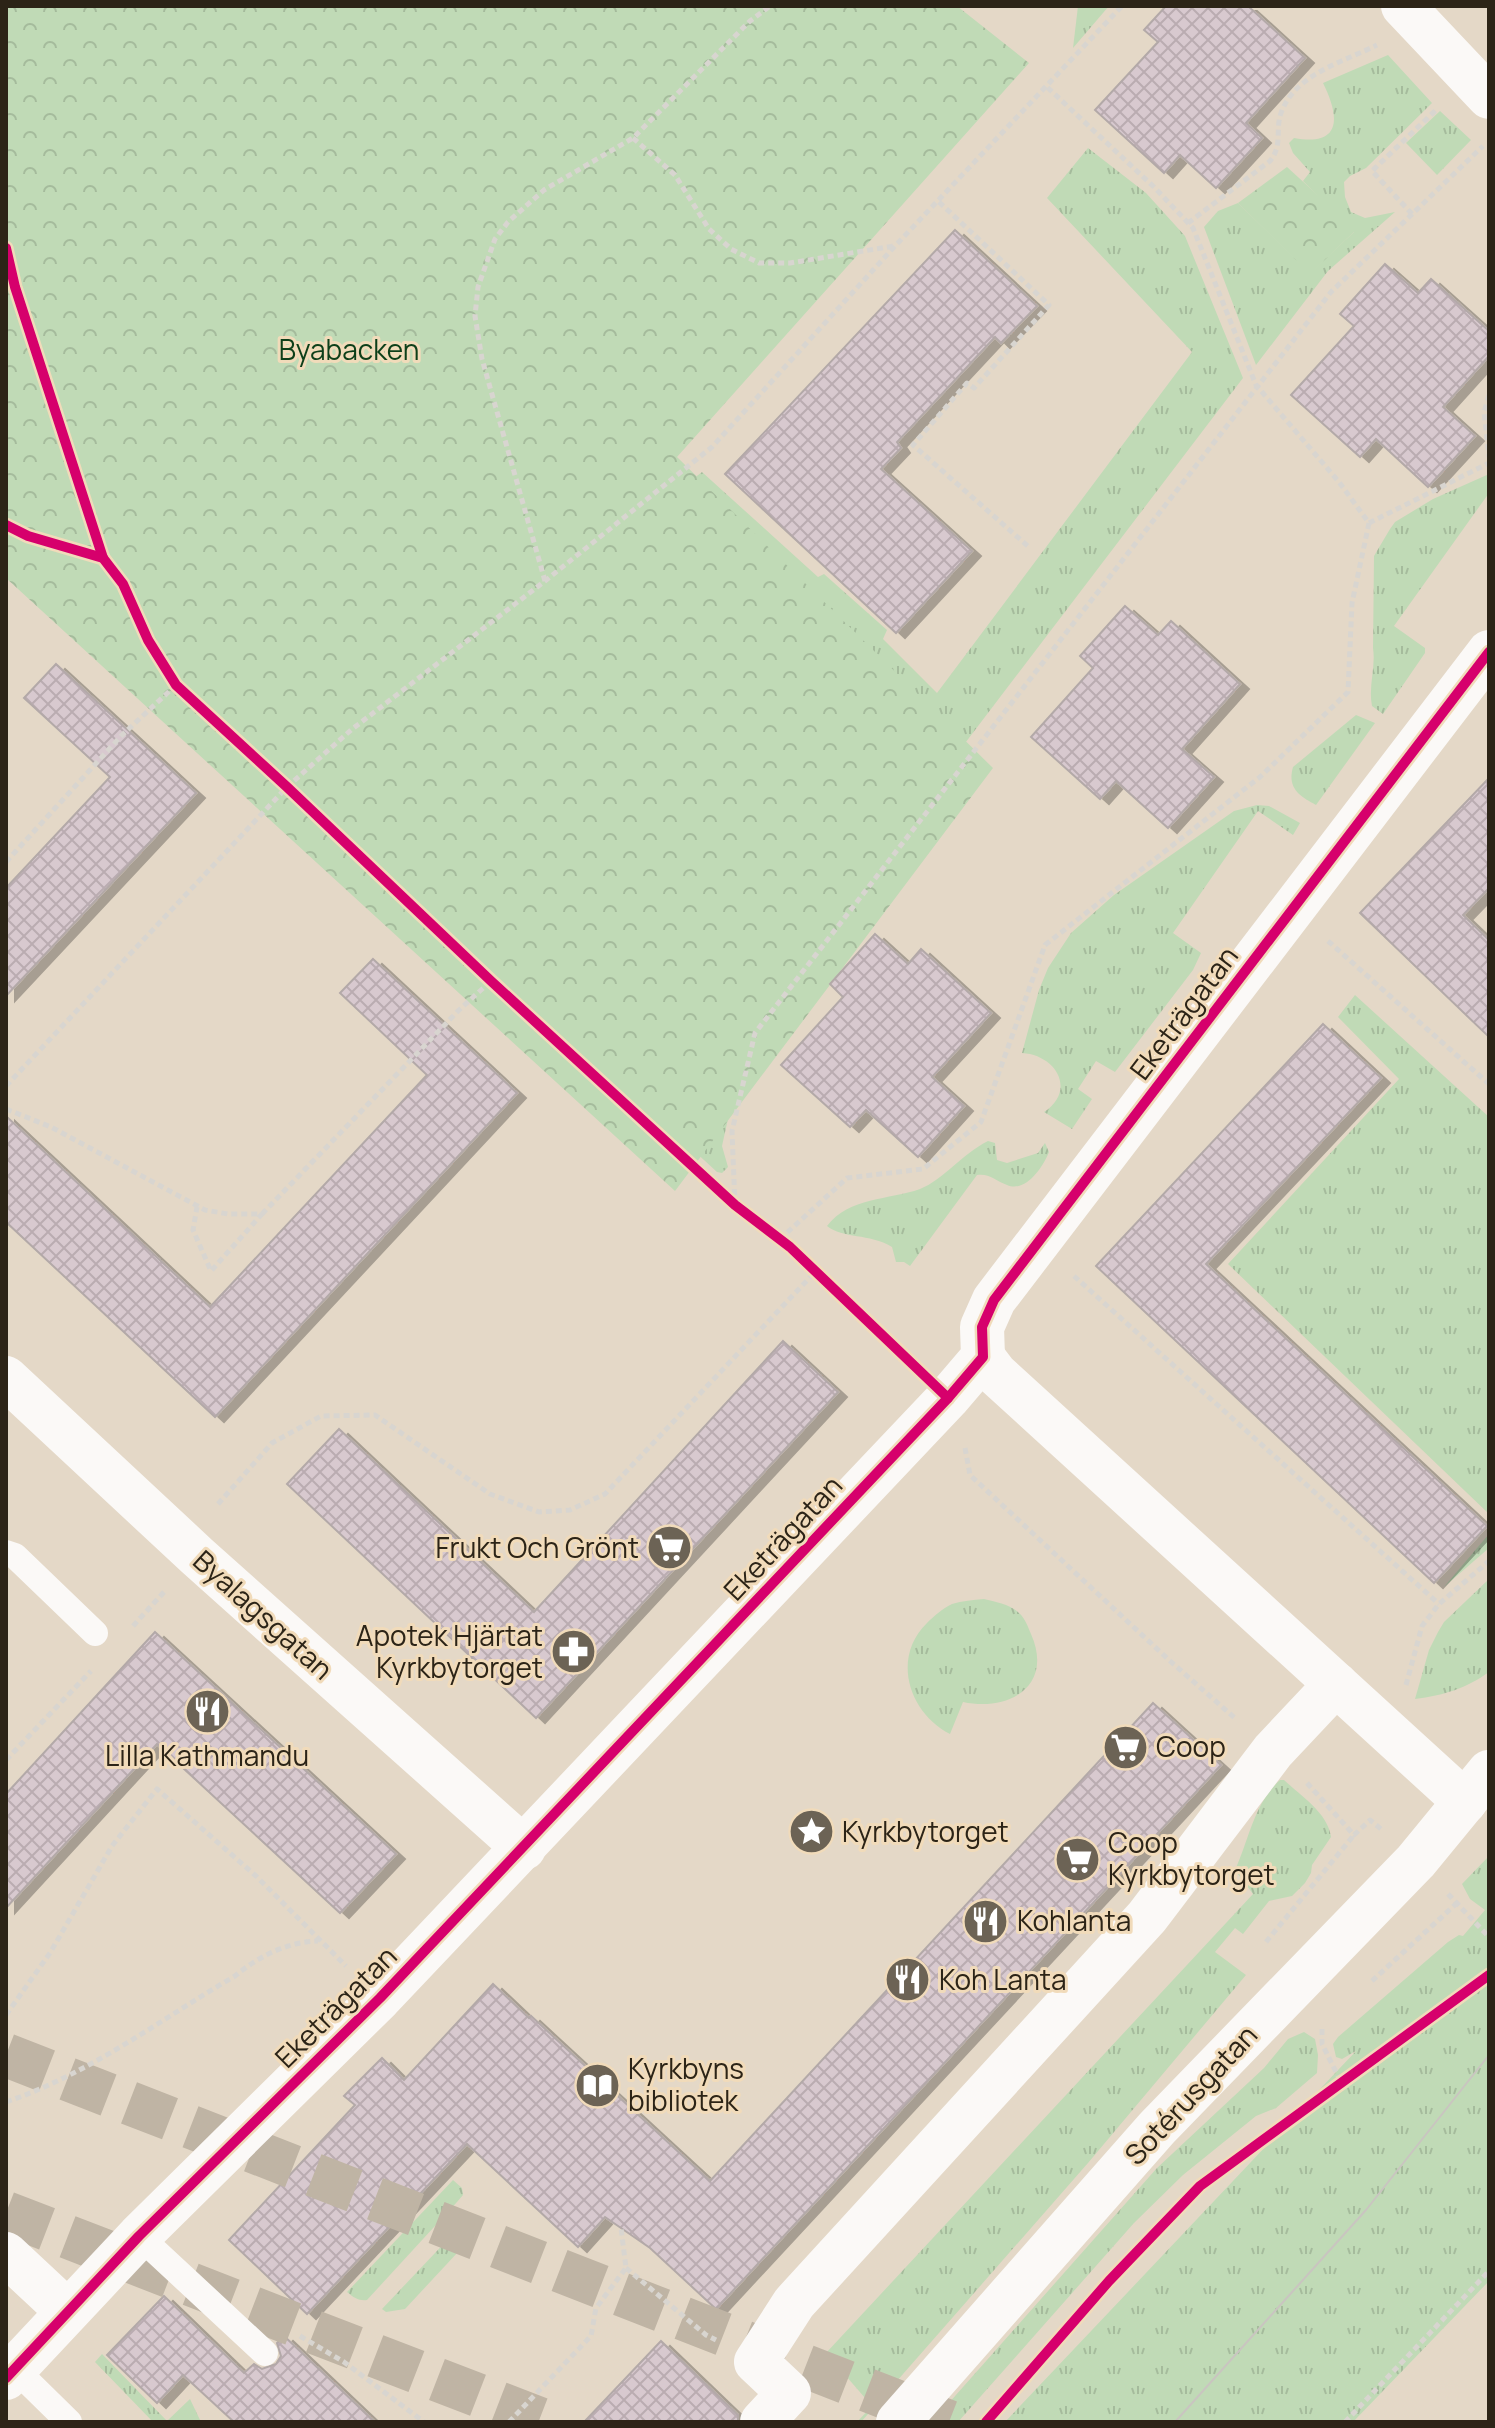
<svg xmlns="http://www.w3.org/2000/svg" width="1495" height="2428" font-family="Manrope,sans-serif">
<defs>
<pattern id="grass-tufts" width="24" height="20" patternUnits="userSpaceOnUse" patternTransform="scale(2)"><rect width="24" height="20" fill="#c0dab6"/><path d="M3 7l-1-3M5 7V3M7 7l1-3M15 17l-1-3M17 17v-4M19 17l1-3" fill="none" stroke="#a5bb9c"/></pattern>
<pattern id="park-crowns" width="20" height="18" patternUnits="userSpaceOnUse" patternTransform="scale(2)"><rect width="20" height="18" fill="#c0dab6"/><path d="M2 6a3 3 0 1 1 6 0M12 15a3 3 0 1 1 6 0" fill="none" stroke="#a5bb9c"/></pattern>
<pattern id="building-cross-hatch" width="8" height="8" patternUnits="userSpaceOnUse" patternTransform="scale(2)"><rect width="8" height="8" fill="#d8c9cf"/><path d="M0 0l8 8M0 8l8-8" fill="none" stroke="#baacb1"/></pattern>
<filter id="shadow"><feDropShadow dx="9" dy="5" stdDeviation="0" flood-color="#0004"/></filter>
</defs>
<rect width="100%" height="100%" fill="#e4d8c7"/>
<!-- grass -->
<g fill="url(#grass-tufts)">
<path d="M1078 6H1109L1073 48Z"/>
<path d="M1388 55 1432 103 1366 168 1350 176 1344 182 1345 197 1351 212 1365 218 1395 212 1328 271 1256 365 1204 227 1218 211 1238 203 1310 273 1354 232 1303 181 1310 172 1293 153 1289 143 1294 138C1342 147 1340 117 1323 83Z"/>
<path d="M1440 111 1471 140 1437 175 1406 143Z"/>
<path d="M1088 148 1146 193 1185 236 1243 378 816 939 735 1087 722 1146 728 1167 722 1173 717 1172 312 799 330 759 702 472 818 577 824 574 887 630 883 639 937 693 1192 352 1047 198Z"/>
<path d="M1489 474V493L1394 626 1425 648V653L1383 714 1372 706C1368 686 1376 668 1373 648L1374 556 1390 529 1395 522 1433 499Z"/>
<path d="M1356 715 1375 723 1316 805C1299 796 1287 788 1293 767Z"/>
<path d="M1257 805 1269 806 1300 823 1293 835 1258 811 1173 933 1201 953 1193 970 1115 1072 1096 1061 1078 1089 1092 1099 1072 1129 1044 1112C1077 1090 1056 1055 1022 1053L1039 990 1048 968 1071 933 1114 895 1234 811Z"/>
<path d="M1355 995 1489 1117V1514L1228 1264 1399 1079 1338 1017Z"/>
<path d="M988 1141 995 1143 997 1160 1007 1163 1038 1153 1045 1143 1049 1152C1043 1167 1026 1193 1007 1185 996 1181 989 1173 977 1175L910 1266 904 1262H896L892 1247C869 1233 843 1239 827 1226 849 1197 889 1200 920 1189 943 1180 962 1154 988 1141Z"/>
<path d="M1489 1534V1548L1444 1587Z"/>
<path d="M1489 1579V1672C1465 1689 1444 1695 1415 1699L1429 1650 1438 1632 1444 1622Z"/>
<path d="M984 1599C995 1602 1010 1604 1019 1613 1025 1618 1028 1627 1031 1634 1054 1686 1009 1712 963 1702L950 1734C909 1713 891 1658 927 1623 934 1616 943 1608 952 1604 962 1601 973 1600 984 1599Z"/>
<path d="M1280 1780H1284C1301 1796 1328 1813 1331 1837L1312 1865 1311 1873 1305 1883 1292 1896 1269 1901 1243 1934 1235 1928 1215 1952 1246 1975 1088 2163 861 2422H857L872 2406 826 2353 1253 1894 1235 1870C1249 1840 1254 1803 1280 1780Z"/>
<path d="M1489 1856V2281L1353 2422H1005L1356 2051 1342 2059 1336 2057 1333 2044 1338 2037 1448 1942 1459 1935 1463 1936 1485 1910 1470 1899 1462 1884Z"/>
<path d="M1304 2032 1315 2039 1318 2055 1317 2073 1276 2108 1256 2116 1183 2175 1134 2223 958 2422H932L1157 2168 1264 2068 1288 2039Z"/>
<path d="M453 2180 462 2188 463 2195 457 2202 367 2300C359 2301 354 2298 347 2292Z"/>
<path d="M471 2215 472 2237 405 2309 386 2312 382 2309Z"/>
<path d="M102 2354 167 2421 190 2399 201 2422H153L95 2362Z"/>
</g>
<!-- park -->
<g fill="url(#park-crowns)">
<path d="M6 6H957L1029 63 677 457 993 768 675 1191 6 578Z"/>
<path d="M1287 167 1356 230 1310 274 1238 203Z"/>
</g>
<!-- building -->
<g fill="url(#building-cross-hatch)" stroke="#b3a9a8" stroke-width="2" filter="url(#shadow)">
<path d="M1166 6H1248L1305 58 1246 123 1262 138 1216 188 1180 155 1164 173 1095 110 1158 42 1144 30Z"/>
<path d="M955 230 1037 306 1001 343 995 337 897 442 901 448 881 469 972 551 896 633 725 474Z"/>
<path d="M1385 264 1418 293 1431 279 1489 331V356L1443 407 1475 436 1428 487 1376 439 1360 457 1291 395 1354 326 1340 314Z"/>
<path d="M1125 606 1158 635 1171 621 1240 684 1182 749 1214 777 1168 828 1116 781 1100 799 1031 737 1093 668 1080 656Z"/>
<path d="M56 664 196 793 6 996V888L110 777 24 698Z"/>
<path d="M1489 778V888L1463 915 1489 940V1037L1360 913Z"/>
<path d="M875 934 908 964 921 949 991 1013 932 1077 964 1106 918 1157 866 1110 850 1127 781 1065 843 997 830 984Z"/>
<path d="M373 959 517 1093 215 1417 6 1222V1116L210 1307 427 1075 340 993Z"/>
<path d="M1323 1024 1381 1078 1206 1264 1487 1526 1434 1583 1096 1266Z"/>
<path d="M783 1341 838 1392 536 1718 287 1484 339 1429 534 1612Z"/>
<path d="M155 1632 396 1854 340 1913 157 1744 6 1908V1794Z"/>
<path d="M1153 1703 1221 1765 716 2309 650 2248 605 2217 578 2247 467 2144 307 2314 229 2240 355 2105 344 2096 382 2058 404 2080 493 1984 529 2018 531 2016 710 2181Z"/>
<path d="M164 2296 244 2373 254 2364 262 2369 276 2364 281 2356 277 2343 284 2336 375 2422H234L183 2375 157 2403 107 2355Z"/>
<path d="M661 2341 738 2415V2422H584Z"/>
</g>
<g fill="none" stroke-linecap="round" stroke-linejoin="round">
<!-- highway-tunnel -->
<g stroke="#bfb4a4" stroke-width="44" stroke-dasharray="44 22" stroke-linecap="butt">
<path d="M6 2055 949 2422"/>
<path d="M6 2213 547 2422"/>
</g>
<!-- path -->
<g stroke="#d8d5d0" stroke-width="5" stroke-dasharray="6 4" stroke-linecap="butt">
<path d="M633 138 675 175 709 229 731 249 759 263H790L894 246"/>
<path d="M939 202 1049 305 974 388 967 383 913 445 1030 548"/>
<path d="M1412 214 1372 171 1436 110"/>
<path d="M1188 223 1270 161C1283 145 1275 130 1281 113 1295 74 1343 62 1377 45"/>
<path d="M1489 395 1484 412 1489 457"/>
<path d="M1369 523 1489 463"/>
<path d="M545 581 482 359 475 316 478 287 495 239 508 222 544 190 633 138 750 21 770 6"/>
<path d="M6 862 121 736 176 685"/>
<path d="M1328 941 1489 1084"/>
<path d="M6 1086 287 787 351 730 545 581 712 447 895 246 1122 6"/>
<path d="M6 1109 51 1127 205 1210 228 1214H262L211 1271 193 1230 197 1207"/>
<path d="M735 1205 732 1131 755 1033 1331 292 1483 146"/>
<path d="M262 1214 459 1010 491 981"/>
<path d="M780 1239 847 1178 923 1169 981 1122 1045 945 1260 777 1348 692 1352 603 1369 523 1339 482 1256 385 1193 228 1154 187 1047 87"/>
<path d="M1074 1276 1439 1604"/>
<path d="M965 1448 970 1475 1169 1660 1237 1720"/>
<path d="M218 1504 272 1443 321 1416 375 1415 490 1494 539 1512 570 1510 605 1494 815 1272"/>
<path d="M133 1626 164 1592"/>
<path d="M1406 1685 1422 1626 1439 1604 1489 1561"/>
<path d="M6 1760 91 1671"/>
<path d="M1307 1783 1354 1835 1370 1820 1381 1829"/>
<path d="M1448 1894 1489 1937"/>
<path d="M1266 1942 1354 1835"/>
<path d="M1372 1981 1457 1903"/>
<path d="M6 2015 50 1953 112 1846 157 1789 256 1876 346 1966"/>
<path d="M1322 2029V2044L1341 2082"/>
<path d="M6 2102C91 2073 158 2021 235 1976 259 1956 287 1942 318 1941"/>
<path d="M626 2268 706 2335 716 2340"/>
<path d="M300 2336 344 2362 424 2422"/>
<path d="M509 2422 591 2336 596 2308 626 2268 621 2228"/>
<path d="M1345 2422 1489 2271"/>
</g>
<!-- lane -->
<g stroke="#fbf9f7" stroke-width="26">
<path d="M6 1553 15 1556 95 1633"/>
<path d="M139 2236 265 2353"/>
<path d="M15 2369 69 2422"/>
</g>
<!-- street -->
<g stroke="#fbf9f7" stroke-width="44">
<path d="M1403 6 1489 97"/>
<path d="M983 1357 996 1374 1465 1802"/>
<path d="M6 1378 197 1556 524 1848"/>
<path d="M6 2254 67 2311"/>
<path d="M6 2378 139 2236 380 1998 948 1398 983 1357 982 1327 994 1300 1489 652"/>
<path d="M762 2422 789 2393 756 2362 794 2303 1147 1917 1273 1751 1336 1684"/>
</g>
<!-- secondary -->
<path stroke="#fbf9f7" stroke-width="44" d="M898 2422 1157 2128 1416 1861 1489 1772"/>
<!-- tram -->
<path stroke="#c9c5c0" stroke-width="2" d="M1175 2422 1366 2210 1489 2055"/>
<defs>
<g id="cycleway">
<path d="M6 248 15 287 103 558"/>
<path d="M6 525 28 536 103 558 123 584 148 640 176 685 287 787 491 981 735 1205 790 1247 948 1398"/>
<path d="M6 2378 139 2236 380 1998 948 1398 983 1357 982 1327 994 1300 1489 652"/>
<path d="M986 2422 1109 2281 1200 2186 1489 1975"/>
</g>
</defs>
<!-- cycleway casing -->
<use href="#cycleway" stroke="#f1dbba" stroke-width="15"/>
<!-- cycleway -->
<use href="#cycleway" stroke="#d6006c" stroke-width="10"/>
</g>
<!-- icons -->
<defs>
<symbol id="supermarket-disc" viewBox="-11 -11 22 22"><circle r="9.5" fill="#6c6355" stroke="#f1dbba"/><path d="M-6-5.5h2.5l.6 2H6L4.5 2H-2.5L-4.4-4H-6ZM-1.5 3.2a1.3 1.3 0 1 0 .1 0ZM3 3.2a1.3 1.3 0 1 0 .1 0Z" fill="#fff"/></symbol>
<symbol id="pharmacy-disc" viewBox="-11 -11 22 22"><circle r="9.5" fill="#6c6355" stroke="#f1dbba"/><path d="M-2-6h4v4h4v4h-4v4h-4v-4h-4v-4h4Z" fill="#fff"/></symbol>
<symbol id="restaurant-disc" viewBox="-11 -11 22 22"><circle r="9.5" fill="#6c6355" stroke="#f1dbba"/><path d="M-5-6h1v4h1v-4h1v4h1v-4h1v5L-1.5 .5V6h-2V.5L-5-1ZM5-6V6H3V1.5H1.5Q1.5-4 5-6Z" fill="#fff"/></symbol>
<symbol id="sight-disc" viewBox="-11 -11 22 22"><circle r="9.5" fill="#6c6355" stroke="#f1dbba"/><path d="M0-6L1.8-2.2L6-1.7L2.9 1.2L3.7 5.4L0 3.3L-3.7 5.4L-2.9 1.2L-6-1.7L-1.8-2.2Z" fill="#fff"/></symbol>
<symbol id="library-disc" viewBox="-11 -11 22 22"><circle r="9.5" fill="#6c6355" stroke="#f1dbba"/><path d="M-6-4Q-3-5.5-.7-3.5V5Q-3 3-6 4ZM6-4Q3-5.5 .7-3.5V5Q3 3 6 4Z" fill="#fff"/></symbol>
</defs>
<g fill-rule="evenodd">
<use href="#supermarket-disc" x="644" y="1522" width="51" height="51"/>
<use href="#pharmacy-disc" x="548" y="1626" width="51" height="51"/>
<use href="#restaurant-disc" x="182" y="1686" width="51" height="51"/>
<use href="#supermarket-disc" x="1100" y="1722" width="51" height="51"/>
<use href="#sight-disc" x="786" y="1806" width="51" height="51"/>
<use href="#supermarket-disc" x="1052" y="1834" width="51" height="51"/>
<use href="#restaurant-disc" x="960" y="1896" width="51" height="51"/>
<use href="#restaurant-disc" x="882" y="1954" width="51" height="51"/>
<use href="#library-disc" x="572" y="2060" width="51" height="51"/>
</g>
<g text-anchor="middle" stroke-width="6" stroke-linejoin="round" paint-order="stroke">
<!-- park labels -->
<g font-size="28" fill="#0d3f19" stroke="#f1dbba">
<text x="349" y="360">Byabacken</text>
</g>
<!-- street labels -->
<g font-size="28" fill="#2c2417" stroke="#f1dbba">
<text transform="translate(1184 1013) rotate(-53)" y="10">Eketrägatan</text>
<text transform="translate(783 1538) rotate(-47)" y="10">Eketrägatan</text>
<text transform="translate(263 1615) rotate(42)" y="10">Byalagsgatan</text>
<text transform="translate(336 2007) rotate(-45)" y="10">Eketrägatan</text>
<text transform="translate(1191 2095) rotate(-47)" y="10">Sotérusgatan</text>
</g>
<!-- poi labels -->
<g font-size="28" fill="#2c2417" stroke="#f1dbba" text-anchor="start">
<text x="639" y="1558" text-anchor="end">Frukt Och Grönt</text>
<text x="543" y="1646" text-anchor="end">Apotek Hjärtat<tspan x="543" dy="32">Kyrkbytorget</tspan></text>
<text x="1156" y="1757">Coop</text>
<text x="207" y="1766" text-anchor="middle">Lilla Kathmandu</text>
<text x="842" y="1842">Kyrkbytorget</text>
<text x="1108" y="1853">Coop<tspan x="1108" dy="32">Kyrkbytorget</tspan></text>
<text x="1017" y="1931">Kohlanta</text>
<text x="939" y="1990">Koh Lanta</text>
<text x="628" y="2079">Kyrkbyns<tspan x="628" dy="32">bibliotek</tspan></text>
</g>
</g>
<!-- border -->
<rect width="1495" height="2428" fill="none" stroke="#2c2417" stroke-width="16"/>
</svg>
